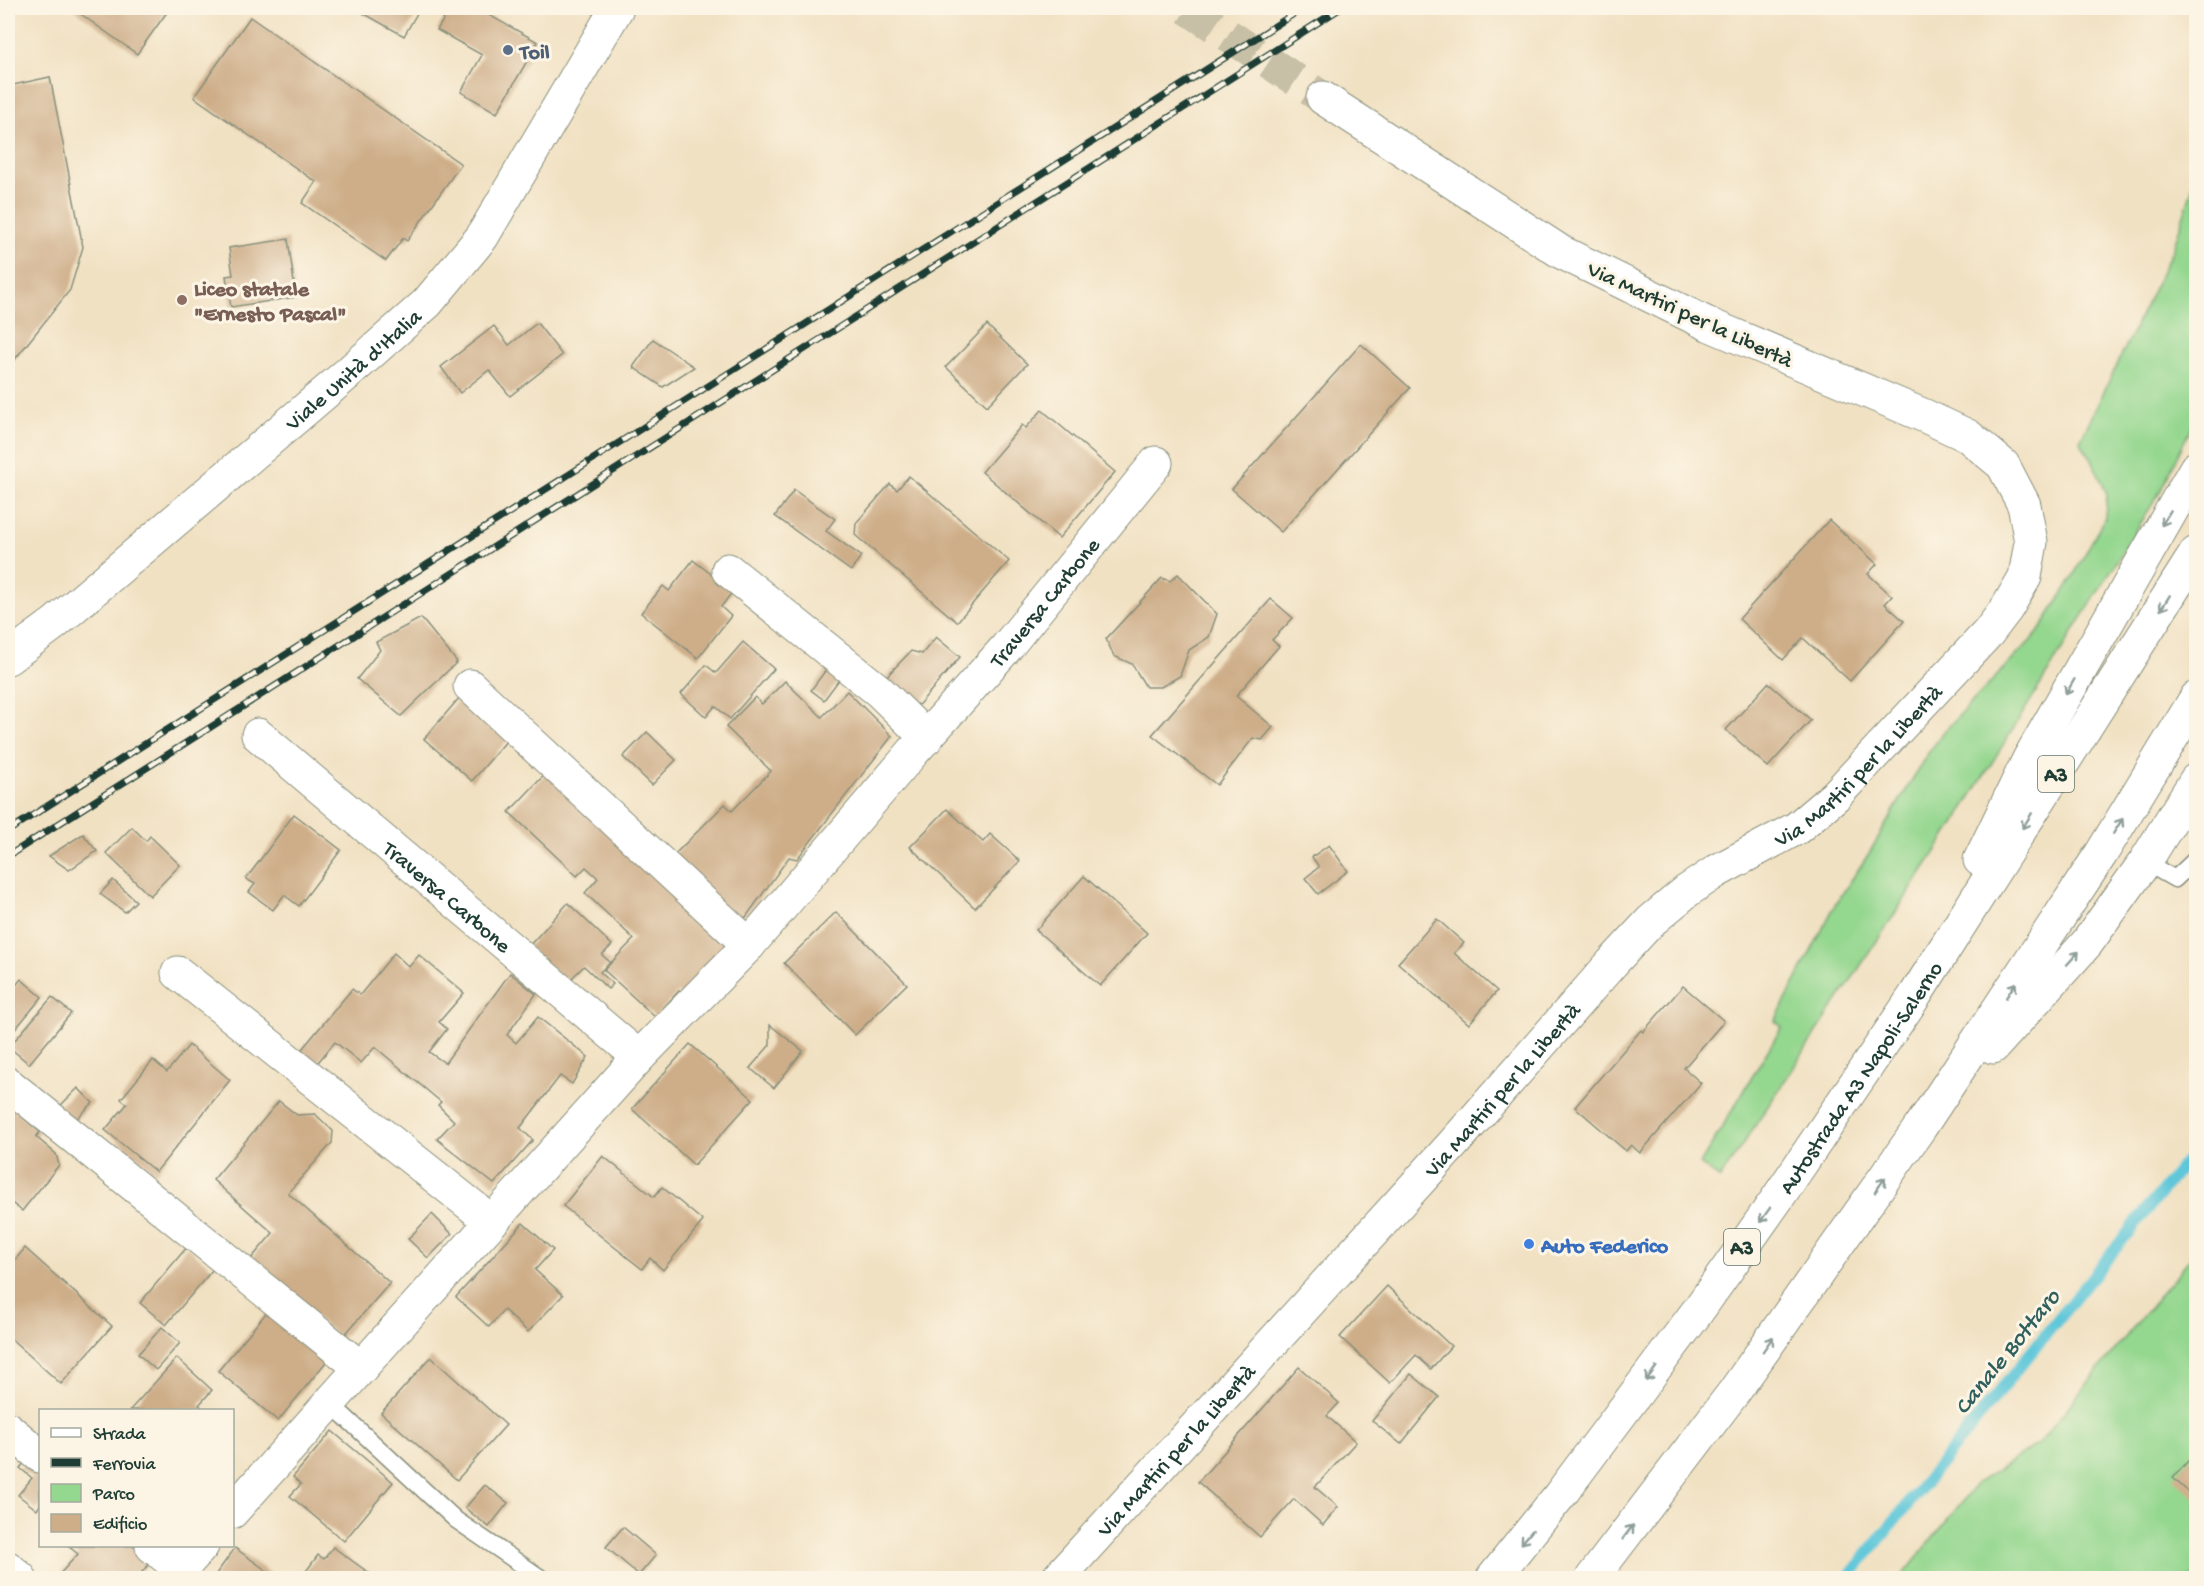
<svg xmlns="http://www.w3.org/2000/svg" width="2204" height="1586" font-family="'Gochi Hand',sans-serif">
<rect width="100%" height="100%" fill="#fcf5e5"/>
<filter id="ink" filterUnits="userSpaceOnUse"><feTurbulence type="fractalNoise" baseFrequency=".0167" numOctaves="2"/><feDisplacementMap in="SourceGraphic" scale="12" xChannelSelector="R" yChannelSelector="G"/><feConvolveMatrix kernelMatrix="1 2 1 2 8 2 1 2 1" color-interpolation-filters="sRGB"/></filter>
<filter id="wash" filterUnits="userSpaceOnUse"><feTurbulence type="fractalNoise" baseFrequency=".008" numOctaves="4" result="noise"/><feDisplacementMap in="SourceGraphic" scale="24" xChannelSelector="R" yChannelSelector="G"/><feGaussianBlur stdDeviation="1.35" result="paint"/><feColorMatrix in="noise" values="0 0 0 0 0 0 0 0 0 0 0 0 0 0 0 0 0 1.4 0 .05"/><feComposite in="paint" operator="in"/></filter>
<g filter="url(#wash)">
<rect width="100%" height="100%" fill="#f1e1c3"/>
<!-- green -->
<g fill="#94d78f" stroke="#5a8a62" stroke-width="1.5">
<path d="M2196 177V417L2160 492 1952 827 1720 1179 1700 1164 1782 1027 1775 1021 1835 905 1868 855 1926 756 1948 727 2038 633 2071 580 2105 517 2107 494 2091 458 2080 441 2173 249Z"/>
<path d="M2196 1251V1578H1901L1977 1483 2037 1445Z"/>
</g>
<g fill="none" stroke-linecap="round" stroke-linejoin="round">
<!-- stream -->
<path stroke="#5ec7d9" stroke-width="12" d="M1848 1578 2196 1149"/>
</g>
<g id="blocks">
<!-- building -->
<g fill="#ceae89">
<path d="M77 8H170L137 54 75 10Z"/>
<path d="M354 8H420L404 36Z"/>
<path d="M450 8H476L538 42 497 113 461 92 482 55 437 30Z"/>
<path d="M250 17 461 164 407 241 403 238 386 261 302 203 316 182 194 97Z"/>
<path d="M50 77 83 247 70 290 8 368V86Z"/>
<path d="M288 239 296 297 231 307 226 276 233 275 229 248Z"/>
<path d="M537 323 562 355 510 396 489 370 460 393 441 367 494 326 509 345Z"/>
<path d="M987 325 1027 364 987 406 946 367Z"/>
<path d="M653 339 694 367 663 387 633 367Z"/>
<path d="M1361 344 1410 388 1281 532 1232 489Z"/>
<path d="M1042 410 1115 472 1059 538 982 472 1022 425 1026 428Z"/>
<path d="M909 476 1009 561 957 622 855 535 856 523 890 484 897 490Z"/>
<path d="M794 490 835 519 826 531 861 556 851 571 775 516Z"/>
<path d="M1829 520 1877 564 1868 574 1892 596 1885 604 1904 621 1850 681 1803 638 1783 660 1739 619Z"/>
<path d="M693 560 733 591 721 607 731 616 698 658 641 613 663 586 669 591Z"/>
<path d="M1178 574 1217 614 1209 637 1189 650 1180 676 1161 687H1146L1132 664 1114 656 1106 639 1162 578 1170 581Z"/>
<path d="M1271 599 1293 618 1272 640 1279 646 1236 696 1273 727 1262 740 1253 738 1217 785 1152 735Z"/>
<path d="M421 618 457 662 401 716 357 679 380 650 376 642Z"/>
<path d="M936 637 960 657 915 709 884 679 911 651 922 654Z"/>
<path d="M743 642 774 669 730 719 715 706 706 717 681 694 706 665 716 673Z"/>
<path d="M828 667 841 677 824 700 811 690Z"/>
<path d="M785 681 822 717 847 691 892 736 797 859 789 857 746 917 735 922 670 859 725 804 732 811 771 771 726 727 755 697 762 704Z"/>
<path d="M1768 683 1811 720 1768 767 1726 730Z"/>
<path d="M460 697 508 739 472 781 424 739Z"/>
<path d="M647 732 676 760 652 785 623 757Z"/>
<path d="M550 769 732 946 679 1000V991L655 1017 604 970 634 939 585 893 598 878 586 867 577 876 509 812Z"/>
<path d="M947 809 983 842 990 834 1020 861 975 908 910 847Z"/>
<path d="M294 814 341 850 299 906 284 895 273 910 249 892 255 884 246 879Z"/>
<path d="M132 827 146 841 150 836 180 865 150 896 106 853Z"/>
<path d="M83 834 97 851 69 870 49 856Z"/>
<path d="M1329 845 1348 871 1318 894 1305 878 1319 867 1312 857Z"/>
<path d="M1084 876 1147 933 1100 986 1036 930Z"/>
<path d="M113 880 136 901 125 912 100 894Z"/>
<path d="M568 903 612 945 602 955 610 962 600 972 613 984 608 989 584 966 566 984 528 947Z"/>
<path d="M836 912 907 984 855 1035 784 963Z"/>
<path d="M1437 919 1464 943 1454 953 1497 991 1469 1024 1398 963Z"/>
<path d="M394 953 409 967 419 955 464 993 439 1022 447 1029 429 1052 445 1063 510 973 536 994 507 1035 516 1043 538 1017 588 1057 572 1084 560 1076 520 1128 533 1140 494 1184 437 1139 454 1121 438 1105 441 1102 375 1047 361 1063 335 1042 314 1067 298 1054 352 989 360 995Z"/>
<path d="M21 979 42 997 8 1038V995Z"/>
<path d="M1683 986 1724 1021 1684 1068 1701 1083 1640 1153 1631 1145 1626 1151 1575 1107 1641 1030 1643 1032Z"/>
<path d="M52 997 71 1013 29 1064 9 1047Z"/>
<path d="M770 1025 803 1051 774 1088 750 1068 770 1045Z"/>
<path d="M690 1044 753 1099 694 1165 632 1109Z"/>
<path d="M189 1045 230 1080 156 1172 105 1130 127 1104 121 1099 153 1060 167 1072Z"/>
<path d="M78 1088 93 1103 70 1125 56 1110Z"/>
<path d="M279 1101 297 1115 315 1114 333 1131 332 1143 288 1193 390 1283 341 1339 250 1260 273 1233 213 1180Z"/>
<path d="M11 1107 40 1132 36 1137 56 1154 59 1165 22 1211 8 1200V1111Z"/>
<path d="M603 1156 654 1197 662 1187 703 1221 663 1270 650 1258 642 1269 563 1206Z"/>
<path d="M432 1214 452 1234 428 1258 408 1239Z"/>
<path d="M523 1223 553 1250 535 1270 563 1295 528 1332 504 1310 489 1327 456 1297Z"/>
<path d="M187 1247 213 1269 166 1325 140 1303Z"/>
<path d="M25 1248 112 1326 61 1384 8 1336V1268Z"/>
<path d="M1387 1286 1451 1346 1431 1369 1416 1355 1390 1383 1340 1337Z"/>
<path d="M271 1307 330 1357 278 1421 218 1371Z"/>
<path d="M162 1327 180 1343 156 1370 138 1354Z"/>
<path d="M431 1357 506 1425 457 1480 381 1413Z"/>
<path d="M177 1358 212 1390 199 1405 205 1410H130Z"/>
<path d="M1299 1367 1339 1403 1327 1416 1356 1442 1315 1487 1338 1507 1323 1525 1294 1499 1260 1537 1198 1482Z"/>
<path d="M1411 1374 1439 1397 1401 1444 1372 1421Z"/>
<path d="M332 1431 393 1482 344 1541 290 1496 301 1484 293 1477Z"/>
<path d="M2196 1452V1499L2173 1478Z"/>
<path d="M31 1455 40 1463V1505L37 1510 18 1495 32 1478 20 1468Z"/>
<path d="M485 1485 508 1503 489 1527 465 1508Z"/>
<path d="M623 1527 656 1555 639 1575 606 1547Z"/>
<path d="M68 1546H139L154 1558 137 1578H56L78 1554Z"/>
<path d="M333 1547 376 1578H301L318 1555 324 1559Z"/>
<path d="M235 1548 277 1578H213Z"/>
</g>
</g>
</g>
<g filter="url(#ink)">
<use href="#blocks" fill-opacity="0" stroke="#888f7c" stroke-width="1.5"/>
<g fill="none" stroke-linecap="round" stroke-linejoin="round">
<!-- secondary-tunnel -->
<path stroke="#c7c0a6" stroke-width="33" stroke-dasharray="33 16" stroke-linecap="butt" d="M1187 8 1323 98"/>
<defs>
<g id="lane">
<path d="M2145 862 2175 879 2196 859"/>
<path d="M331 1404 456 1520 541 1578"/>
</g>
<g id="street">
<path d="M728 570 879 691 927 738"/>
<path d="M470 686 749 945"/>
<path id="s1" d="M258 735 639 1057"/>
<path d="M178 973 491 1221"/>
<path d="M8 1084 361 1368"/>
<path d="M8 1429 40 1456"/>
<path id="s2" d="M232 1512 639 1057 749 945 913 752 1006 648 1156 463"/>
<path d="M152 1546 181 1569"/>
<path d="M8 1568 20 1578"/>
<path d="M173 1578 202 1546"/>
</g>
<g id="secondary">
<path id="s3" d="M8 658 55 623 347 374 427 303 482 237 617 8"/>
<path id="s4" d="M1058 1578 1453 1144 1612 963 1651 921 1687 891 1717 871 1797 828 1835 796 1988 633 2007 608 2025 577 2031 542 2024 505 2003 465 1968 436 1925 416 1710 325 1561 252 1323 98"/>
</g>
<g id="highway">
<path d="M1980 860 2029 759 2196 468"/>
<path d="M1993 1047 2087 943 2145 862 2196 780"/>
<path id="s5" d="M1493 1578 1560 1495 1697 1312 1777 1199 1916 994 2196 553"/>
<path d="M1592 1578 1734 1392 1921 1126 2101 854 2196 698"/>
</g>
</defs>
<!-- lane casing -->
<use href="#lane" stroke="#888f7c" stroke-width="19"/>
<!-- street casing -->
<use href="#street" stroke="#888f7c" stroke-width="35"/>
<!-- secondary casing -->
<use href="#secondary" stroke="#888f7c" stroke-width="35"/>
<!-- highway casing -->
<use href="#highway" stroke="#888f7c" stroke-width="35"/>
<!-- lane -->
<use href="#lane" stroke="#fff" stroke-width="16"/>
<!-- street -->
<use href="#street" stroke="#fff" stroke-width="33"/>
<!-- secondary -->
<use href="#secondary" stroke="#fff" stroke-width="33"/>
<!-- highway -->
<use href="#highway" stroke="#fff" stroke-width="33"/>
<defs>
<g id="rail">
<path d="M8 831 1303 8"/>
<path d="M8 856 1341 8"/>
</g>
</defs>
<!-- rail casing -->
<use href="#rail" stroke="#1f3d34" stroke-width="7"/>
<!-- rail -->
<use href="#rail" stroke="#fcf5e5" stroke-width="4.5" stroke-dasharray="14" stroke-linecap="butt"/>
</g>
<!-- one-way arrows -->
<defs><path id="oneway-shaft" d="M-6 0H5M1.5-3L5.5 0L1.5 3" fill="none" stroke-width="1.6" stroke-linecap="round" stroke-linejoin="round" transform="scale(1.5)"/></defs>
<g stroke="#8f9e9a">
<use href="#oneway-shaft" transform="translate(2166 518) rotate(121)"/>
<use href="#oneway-shaft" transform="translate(2165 603) rotate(122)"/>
<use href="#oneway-shaft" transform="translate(2070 687) rotate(120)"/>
<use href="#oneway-shaft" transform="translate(2027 821) rotate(122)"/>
<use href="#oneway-shaft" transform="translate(2118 826) rotate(-58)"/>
<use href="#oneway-shaft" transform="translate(2073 958) rotate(-48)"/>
<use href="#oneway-shaft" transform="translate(2011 990) rotate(-57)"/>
<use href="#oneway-shaft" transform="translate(1880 1185) rotate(-55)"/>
<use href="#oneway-shaft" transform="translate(1765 1215) rotate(125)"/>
<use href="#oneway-shaft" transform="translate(1768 1344) rotate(-55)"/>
<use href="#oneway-shaft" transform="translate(1651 1374) rotate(127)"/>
<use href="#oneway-shaft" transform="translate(1628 1532) rotate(-53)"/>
<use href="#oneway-shaft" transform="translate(1527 1537) rotate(129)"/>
</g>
</g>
<!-- markers -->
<circle fill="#5c6f8a" stroke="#fcf5e5" stroke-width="2" cx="508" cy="50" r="6"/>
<circle fill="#8d6e63" stroke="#fcf5e5" stroke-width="2" cx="182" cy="300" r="6"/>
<circle fill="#3f7fe0" stroke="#fcf5e5" stroke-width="2" cx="1529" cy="1244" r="6"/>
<g text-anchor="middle" stroke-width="6" stroke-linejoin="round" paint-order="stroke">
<!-- shield labels -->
<g fill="#fcf5e5" stroke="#617469" stroke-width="1.5">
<rect x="2038" y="756" width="36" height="36" rx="4.5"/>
<rect x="1724" y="1229" width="36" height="36" rx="4.5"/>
</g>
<g font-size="21" font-weight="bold" fill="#1f3d34">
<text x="2056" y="781">A3</text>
<text x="1742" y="1254">A3</text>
</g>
<!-- service labels -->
<g font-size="22" font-weight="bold" fill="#4e5e75" stroke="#fcf5e5" text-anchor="start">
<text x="520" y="58">Toil</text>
</g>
<!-- education labels -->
<g font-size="22" font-weight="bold" fill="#785e54" stroke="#fcf5e5" text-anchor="start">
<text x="194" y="295">Liceo statale<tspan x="194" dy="25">"Ernesto Pascal"</tspan></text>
</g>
<!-- street labels -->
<g font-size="22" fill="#1f3d34" stroke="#fcf5e5">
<text transform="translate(1691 313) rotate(25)" y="8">Via Martiri per la Libertà</text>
<text dy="8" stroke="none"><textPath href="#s3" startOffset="450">Viale Unità d'Italia</textPath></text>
<text dy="8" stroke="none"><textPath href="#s2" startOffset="1220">Traversa Carbone</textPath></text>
<text dy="8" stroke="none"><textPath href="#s4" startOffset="1146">Via Martiri per la Libertà</textPath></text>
<text dy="8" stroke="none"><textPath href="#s1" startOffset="249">Traversa Carbone</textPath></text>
<text dy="8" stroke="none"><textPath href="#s5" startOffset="621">Autostrada A3 Napoli-Salerno</textPath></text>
<text dy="8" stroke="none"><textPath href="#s4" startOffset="660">Via Martiri per la Libertà</textPath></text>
<text dy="8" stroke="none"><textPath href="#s4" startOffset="174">Via Martiri per la Libertà</textPath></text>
</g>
<!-- shop labels -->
<g font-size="22" font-weight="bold" fill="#366cbe" stroke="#fcf5e5" text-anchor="start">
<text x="1541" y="1252">Auto Federico</text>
</g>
<!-- water labels -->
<g font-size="24" font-style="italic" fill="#2f605d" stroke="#fcf5e5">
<text transform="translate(2006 1351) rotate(-51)" y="8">Canale Bottaro</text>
</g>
</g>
<!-- margin -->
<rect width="2204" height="1586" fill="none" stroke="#fcf5e5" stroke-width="30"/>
<!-- legend -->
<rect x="39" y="1409" width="195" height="138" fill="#fcf5e5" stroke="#a4ab9e" stroke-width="1.5"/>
<rect x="51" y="1428" width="30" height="9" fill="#ffffff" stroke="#a4ab9e" stroke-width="1.5"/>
<text x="93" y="1439" font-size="18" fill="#1f3d34">Strada</text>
<rect x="51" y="1458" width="30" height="9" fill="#1f3d34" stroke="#a4ab9e" stroke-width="1.5"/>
<text x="93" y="1469" font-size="18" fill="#1f3d34">Ferrovia</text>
<rect x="51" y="1484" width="30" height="18" fill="#94d78f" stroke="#a4ab9e" stroke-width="1.5"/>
<text x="93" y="1499" font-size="18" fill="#1f3d34">Parco</text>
<rect x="51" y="1514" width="30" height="18" fill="#ceae89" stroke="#a4ab9e" stroke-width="1.5"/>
<text x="93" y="1529" font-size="18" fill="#1f3d34">Edificio</text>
</svg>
